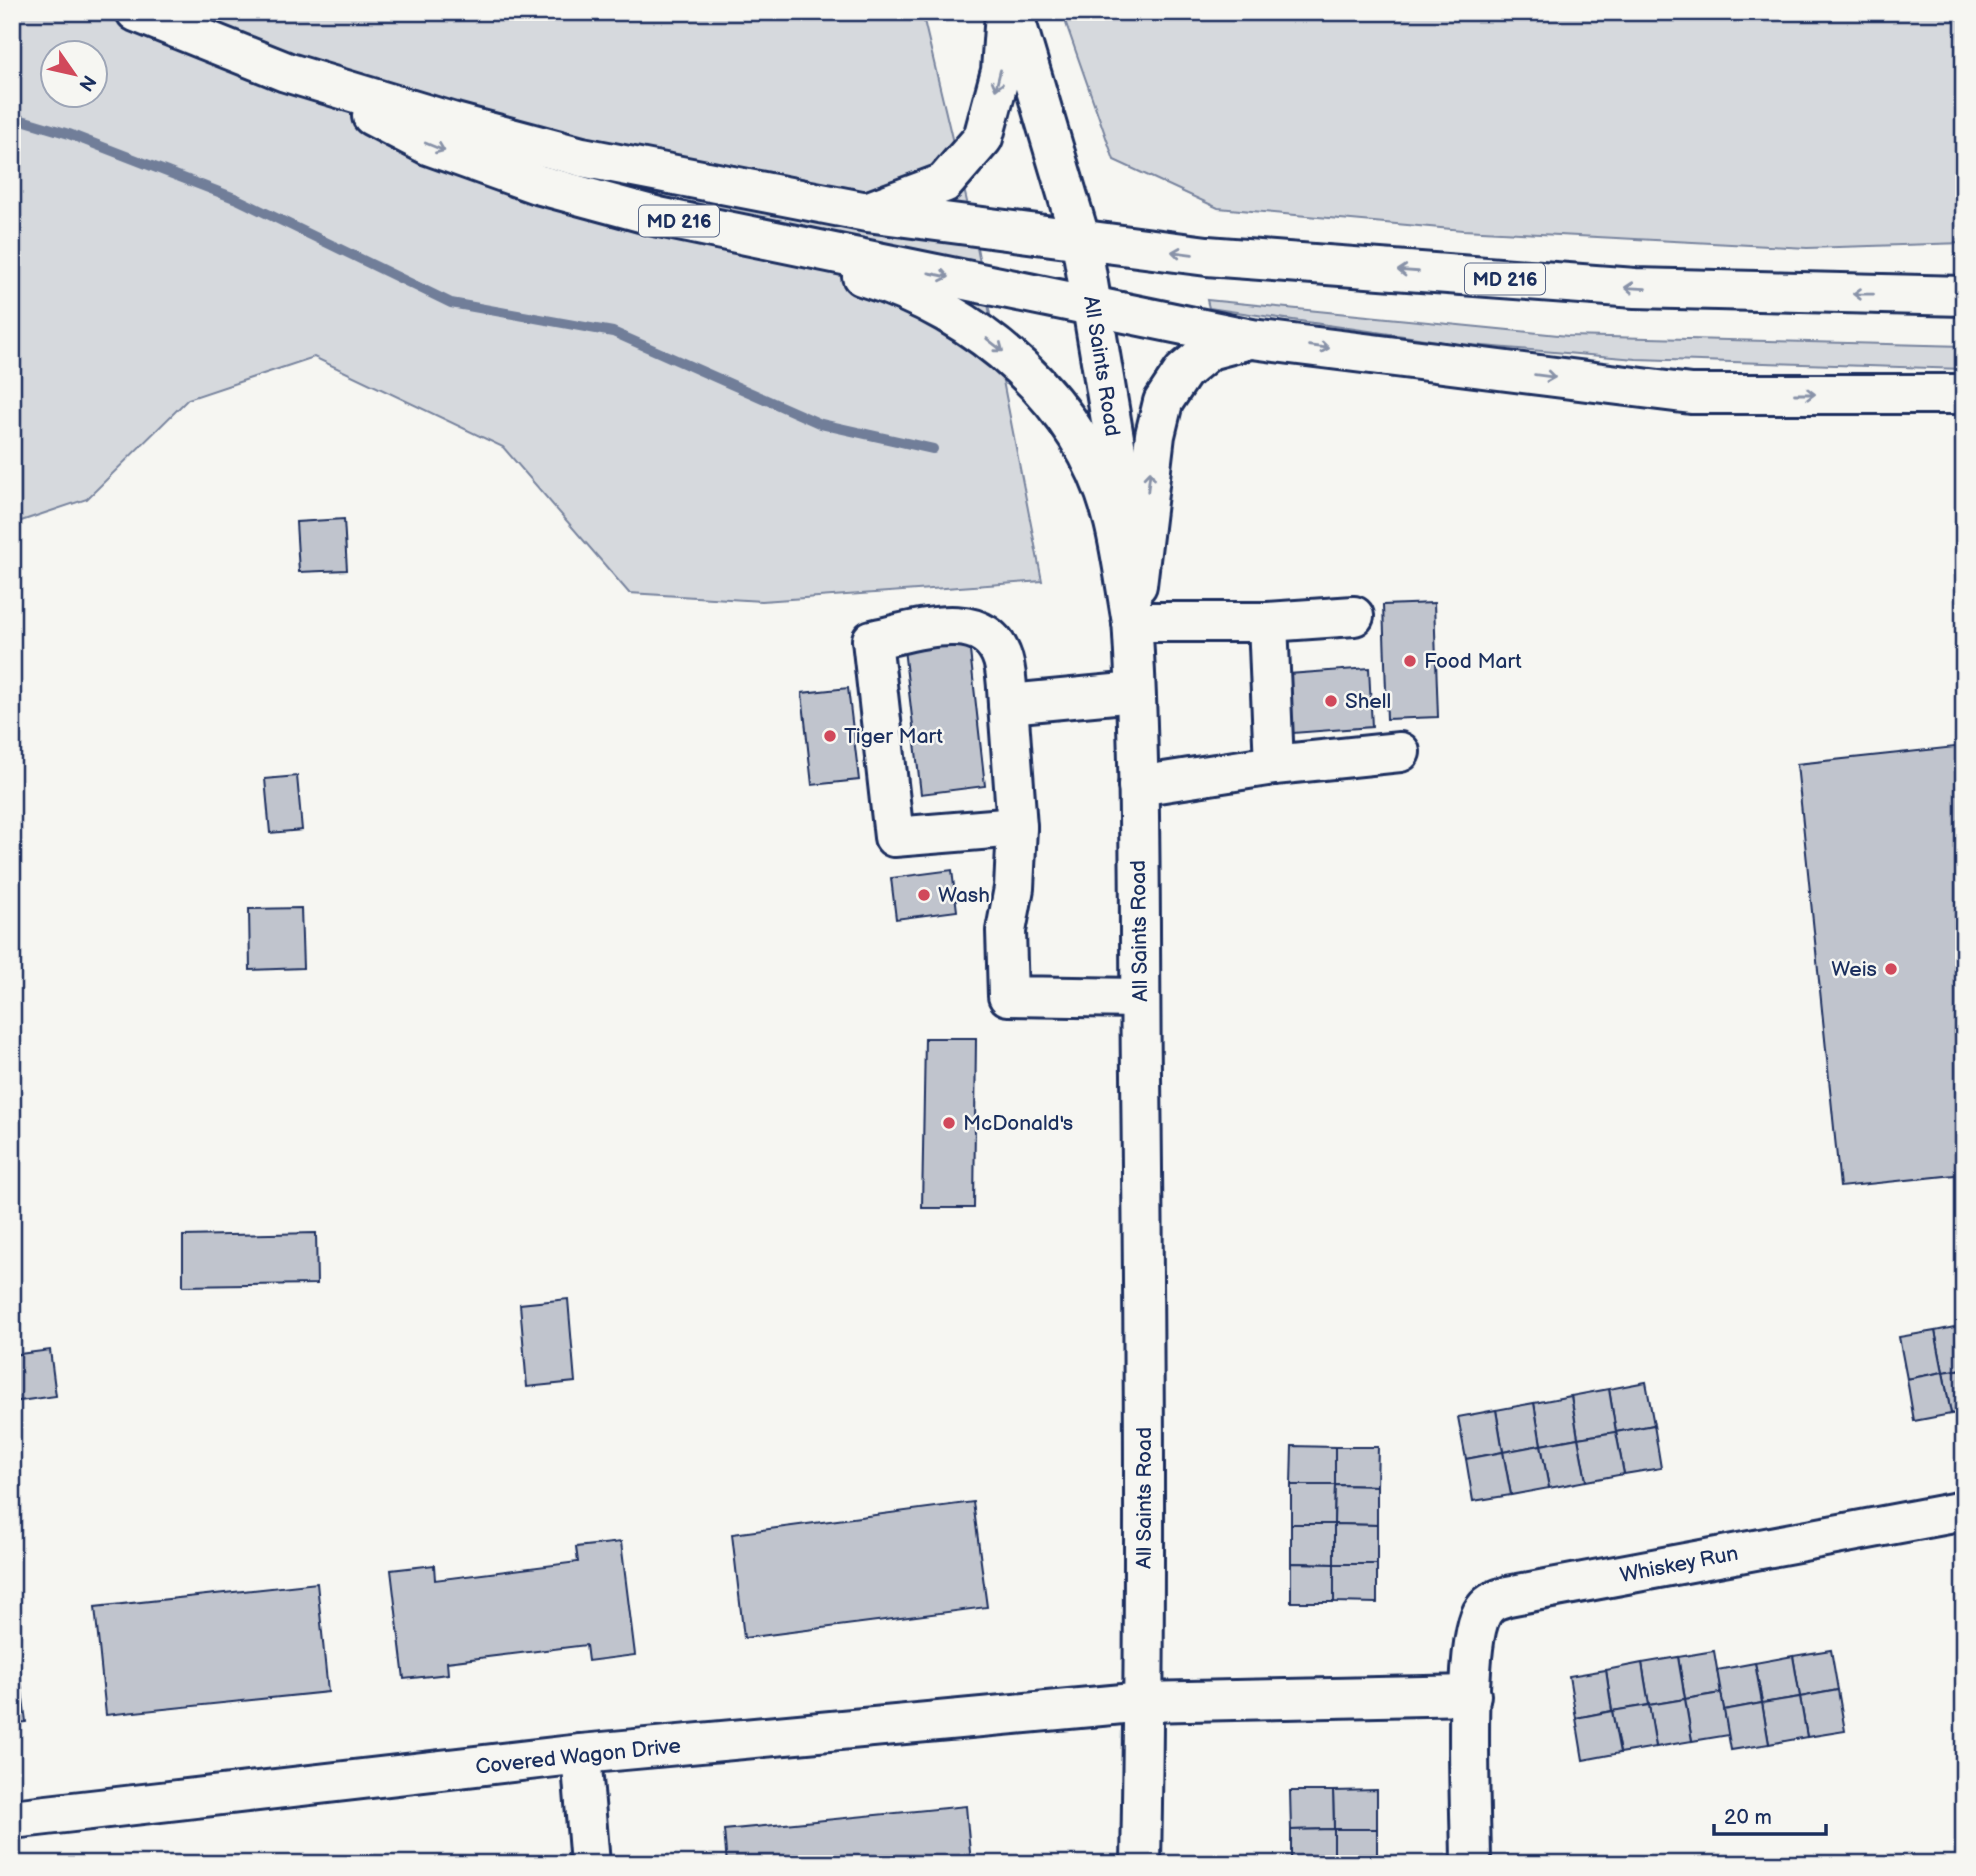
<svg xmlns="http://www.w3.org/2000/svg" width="1976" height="1876" font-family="'Balsamiq Sans',sans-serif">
<rect width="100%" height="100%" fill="#f6f6f2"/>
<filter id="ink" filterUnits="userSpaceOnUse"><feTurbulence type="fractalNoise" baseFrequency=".0143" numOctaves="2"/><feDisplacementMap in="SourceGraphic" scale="14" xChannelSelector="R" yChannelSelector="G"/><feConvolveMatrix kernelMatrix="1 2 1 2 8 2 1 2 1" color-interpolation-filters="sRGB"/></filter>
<g filter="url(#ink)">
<!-- green -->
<g fill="#d6d9dd" stroke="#78849e" stroke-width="2" fill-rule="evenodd">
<path d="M12 12H922L973 227 1042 581 762 601 629 593 503 447 314 357 188 399 87 499 12 524ZM52 52H94V94H52Z"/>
<path d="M1062 12H1964V243L1807 248 1463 230 1218 208 1114 160Z"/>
<path d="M1207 300 1568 336 1964 346V369L1636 359 1459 344 1209 308Z"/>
</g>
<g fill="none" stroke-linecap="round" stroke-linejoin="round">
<!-- stream -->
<path stroke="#717e99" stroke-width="10" d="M12 117 69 134 237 199 451 303 613 332 821 424 933 449"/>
</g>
<!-- building -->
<g fill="#c0c4cd" stroke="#1b2f5e" stroke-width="2">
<path d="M344 519 347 570 299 572 296 522Z"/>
<path d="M1434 603 1438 717 1387 719 1383 605Z"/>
<path d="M969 642 985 786 921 794 904 649Z"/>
<path d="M1369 668 1372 727 1293 733 1289 674Z"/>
<path d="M848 688 859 780 812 785 802 693Z"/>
<path d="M1964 746V1174L1840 1187 1797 764Z"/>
<path d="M297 776 302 830 270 833 265 779Z"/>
<path d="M952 870 957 911 896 919 891 878Z"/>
<path d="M301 908 303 968 250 970 249 909Z"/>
<path d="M925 1038H976L974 1208H922Z"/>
<path d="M316 1233 317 1284 183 1286V1236Z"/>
<path d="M568 1299 575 1382 527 1387 520 1304Z"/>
<path d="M1964 1325V1369L1943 1372 1935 1331Z"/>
<path d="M1935 1331 1943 1372 1907 1379 1899 1337Z"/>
<path d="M50 1350 56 1396 12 1402V1355Z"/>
<path d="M1964 1369V1412L1951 1414 1943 1372Z"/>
<path d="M1943 1372 1951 1414 1914 1421 1907 1379Z"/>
<path d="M1646 1382 1654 1425 1616 1432 1609 1389Z"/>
<path d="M1609 1389 1616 1432 1578 1438 1571 1396Z"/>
<path d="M1571 1396 1578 1438 1541 1445 1534 1403Z"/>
<path d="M1534 1403 1541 1445 1503 1452 1496 1410Z"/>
<path d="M1496 1410 1503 1452 1466 1459 1458 1417Z"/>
<path d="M1654 1425 1661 1468 1624 1474 1616 1432Z"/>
<path d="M1616 1432 1624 1474 1586 1481 1578 1438Z"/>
<path d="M1578 1438 1586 1481 1549 1488 1541 1445Z"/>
<path d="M1541 1445 1549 1488 1511 1495 1503 1452Z"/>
<path d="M1292 1446 1335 1447V1485H1291Z"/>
<path d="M1335 1447H1378L1377 1486 1335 1485Z"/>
<path d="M1503 1452 1511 1495 1473 1501 1466 1459Z"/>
<path d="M1291 1485H1335L1334 1524H1291Z"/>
<path d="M1335 1485 1377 1486V1525L1334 1524Z"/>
<path d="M973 1502 987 1607 744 1638 732 1534Z"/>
<path d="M1291 1524H1334V1564L1291 1563Z"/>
<path d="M1334 1524 1377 1525V1564H1334Z"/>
<path d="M621 1542 635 1655 588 1661 586 1645 447 1662 448 1674 404 1679 391 1570 434 1565 435 1580 578 1562 576 1547Z"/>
<path d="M1291 1563 1334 1564V1602H1291Z"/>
<path d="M1334 1564H1377V1603L1334 1602Z"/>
<path d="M317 1583 328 1692 106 1715 95 1607Z"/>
<path d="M12 1612 26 1722 12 1724Z"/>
<path d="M1831 1650 1838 1690 1800 1697 1793 1656Z"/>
<path d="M1714 1651 1721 1693 1685 1699 1678 1657Z"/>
<path d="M1793 1656 1800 1697 1762 1703 1755 1663Z"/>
<path d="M1678 1657 1685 1699 1649 1705 1642 1663Z"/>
<path d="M1642 1663 1649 1705 1612 1711 1606 1670Z"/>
<path d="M1755 1663 1762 1703 1724 1710 1717 1670Z"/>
<path d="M1606 1670 1612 1711 1576 1718 1569 1676Z"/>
<path d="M1838 1690 1845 1731 1807 1737 1800 1697Z"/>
<path d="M1721 1693 1729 1735 1692 1741 1685 1699Z"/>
<path d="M1800 1697 1807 1737 1769 1744 1762 1703Z"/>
<path d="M1685 1699 1692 1741 1656 1747 1649 1705Z"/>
<path d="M1762 1703 1769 1744 1731 1750 1724 1710Z"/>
<path d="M1649 1705 1656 1747 1620 1753 1612 1711Z"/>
<path d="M1612 1711 1620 1753 1583 1760 1576 1718Z"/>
<path d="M1377 1790V1829H1334L1333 1791Z"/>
<path d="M1290 1791H1333L1334 1829 1291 1830Z"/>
<path d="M966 1806 971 1864H727L724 1830Z"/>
<rect x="1334" y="1829" width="43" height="35"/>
<path d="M1334 1829V1864H1291V1830Z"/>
</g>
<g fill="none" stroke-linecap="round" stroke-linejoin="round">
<defs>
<g id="minor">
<path d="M1013 12 1081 241 1118 462 1125 529"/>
<path d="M1130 589C1142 750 1139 913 1141 1075 1144 1338 1146 1601 1141 1864"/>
<path d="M1132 622H1268L1354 616"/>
<path d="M1268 622 1274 765 1400 752"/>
<path d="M1135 692 1008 704 1017 827 1014 888 1006 931 1008 996 1140 998"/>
<path d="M1008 704C1007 690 1007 673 1003 660 986 604 912 632 872 640L894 837 1017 827"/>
<path d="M1138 786 1274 765"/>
<path d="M581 1754 590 1864"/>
<path d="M12 1819 581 1754 1144 1702 1471 1695"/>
<path d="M1471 1864C1471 1814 1462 1649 1482 1613 1489 1601 1496 1600 1508 1596L1964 1511"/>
</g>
<g id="major">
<path d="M136 12 286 72 455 123 582 157 867 212 1207 256 1635 288 1964 296"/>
<path d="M372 116 428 145 537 184 659 217 1252 339 1691 394H1964"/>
<path d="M869 211 944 183 983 138 1001 71 1005 12"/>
<path d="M862 276C978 311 1084 402 1114 522 1122 555 1126 589 1132 622"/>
<path d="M1137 585 1155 435 1163 402 1183 372 1209 350 1250 339"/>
</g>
</defs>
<!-- minor casing -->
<use href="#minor" stroke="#1b2f5e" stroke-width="44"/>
<!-- major casing -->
<use href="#major" stroke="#1b2f5e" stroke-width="44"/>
<!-- minor -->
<use href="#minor" stroke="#f6f6f2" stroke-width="38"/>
<!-- major -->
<use href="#major" stroke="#f6f6f2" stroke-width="38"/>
</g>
<!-- one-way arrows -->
<defs><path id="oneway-shaft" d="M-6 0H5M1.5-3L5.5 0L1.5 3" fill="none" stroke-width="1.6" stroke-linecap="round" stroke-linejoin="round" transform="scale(1.75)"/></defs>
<g stroke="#8892a8">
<use href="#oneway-shaft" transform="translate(998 80) rotate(104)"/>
<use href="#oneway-shaft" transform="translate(435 147) rotate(22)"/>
<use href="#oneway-shaft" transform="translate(1182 253) rotate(-173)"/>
<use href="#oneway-shaft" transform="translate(1408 271) rotate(-176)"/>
<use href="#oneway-shaft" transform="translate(939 275) rotate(12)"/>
<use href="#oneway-shaft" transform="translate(1635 288) rotate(-177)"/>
<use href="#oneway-shaft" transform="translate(1863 294) rotate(-179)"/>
<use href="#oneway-shaft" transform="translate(995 345) rotate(38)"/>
<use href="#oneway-shaft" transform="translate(1319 347) rotate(7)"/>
<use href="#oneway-shaft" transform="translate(1545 376) rotate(7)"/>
<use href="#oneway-shaft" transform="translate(1805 394)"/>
<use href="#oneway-shaft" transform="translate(1149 481) rotate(-83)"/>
</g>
</g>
<!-- markers -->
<g fill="#d1495b" stroke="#f6f6f2" stroke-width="2.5">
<circle cx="1410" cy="661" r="7"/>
<circle cx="1331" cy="701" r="7"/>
<circle cx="830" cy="736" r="7"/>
<circle cx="924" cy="895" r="7"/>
<circle cx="1891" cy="969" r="7"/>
<circle cx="949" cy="1123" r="7"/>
</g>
<g text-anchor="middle" stroke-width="5" stroke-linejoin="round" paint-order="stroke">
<!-- shield labels -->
<g fill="#f6f6f2" stroke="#5d6b8a" stroke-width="2">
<rect x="639" y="205.5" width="80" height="31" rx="5"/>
<rect x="1465" y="263.5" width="80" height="31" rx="5"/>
</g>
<g font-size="19" font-weight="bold" fill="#1b2f5e">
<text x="679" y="228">MD 216</text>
<text x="1505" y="286">MD 216</text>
</g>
<!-- street labels -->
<g font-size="21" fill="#1b2f5e" stroke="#f6f6f2">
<text transform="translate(1102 366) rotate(81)" y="7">All Saints Road</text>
<text transform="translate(1139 931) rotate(-91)" y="7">All Saints Road</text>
<text transform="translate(1144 1498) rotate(-90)" y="7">All Saints Road</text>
<text transform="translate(1679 1564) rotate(-11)" y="7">Whiskey Run</text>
<text transform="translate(578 1756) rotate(-6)" y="7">Covered Wagon Drive</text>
</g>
<!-- poi labels -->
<g font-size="21" fill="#1b2f5e" stroke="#f6f6f2" text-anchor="start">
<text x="1424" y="668">Food Mart</text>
<text x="1345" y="708">Shell</text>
<text x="844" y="743">Tiger Mart</text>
<text x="938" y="902">Wash</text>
<text x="1877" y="976" text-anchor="end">Weis</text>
<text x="963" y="1130">McDonald's</text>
</g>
</g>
<!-- margin -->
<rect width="1976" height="1876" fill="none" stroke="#f6f6f2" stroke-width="42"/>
<rect x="21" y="21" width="1934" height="1834" fill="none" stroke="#1b2f5e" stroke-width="2.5" filter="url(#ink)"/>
<!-- north arrow -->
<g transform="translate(74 74) rotate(124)"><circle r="33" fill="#f6f6f2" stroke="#9ea6b7" stroke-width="2"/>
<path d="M0-5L12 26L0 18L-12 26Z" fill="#d1495b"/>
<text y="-10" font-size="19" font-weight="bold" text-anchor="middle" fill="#1b2f5e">N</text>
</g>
<!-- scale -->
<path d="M1714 1824v10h112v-10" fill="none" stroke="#1b2f5e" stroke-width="3.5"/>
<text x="1724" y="1824" font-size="21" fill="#1b2f5e" stroke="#f6f6f2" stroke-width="5" paint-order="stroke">20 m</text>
</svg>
